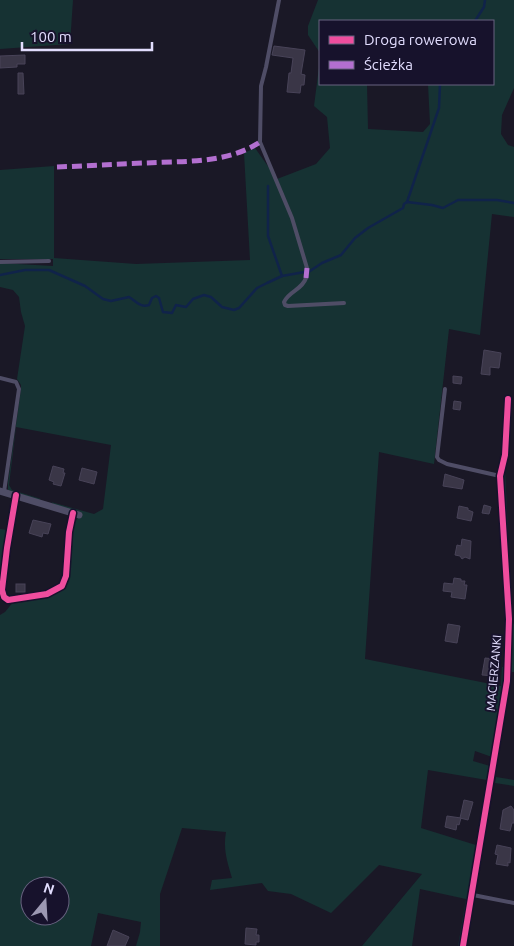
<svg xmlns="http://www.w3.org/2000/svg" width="514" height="946" font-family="Ubuntu,sans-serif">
<rect width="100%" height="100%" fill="#1a1826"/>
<!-- green -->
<g fill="#163233" fill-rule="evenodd">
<path d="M0 0H73L70 44 0 49Z"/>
<path d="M318 0H514V88L502 115 501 134 508 145 514 147V217L492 214 480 335 449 329 434 464 379 452 365 659 501 686 502 667 506 666 492 757 475 751 473 761 490 766 479 833 478 832 487 780 428 770 421 828 479 846 461 946H458L466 899 420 889 412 946H362L422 874 379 865 331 913 291 894 268 891 262 883 210 890 212 880 232 878C227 861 223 849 226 832L182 828 160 894V946H136L140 932 141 922 98 913 91 946H0V615L5 612 14 601 63 587 74 524 80 514 56 506 51 502 94 514 103 509 111 445 16 427 9 485 12 490 41 499 38 500 8 490V482L21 389V385L17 379 25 326 21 312 19 297 13 290 0 287V263L53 266V259H0V170L54 166V258L136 264 250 260 244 153 255 148 277 179 316 164 330 148 327 117 314 106 320 59V84H367L368 129 423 132 430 124 428 84H493V21H320V53L308 35V26ZM30 886H60V916H30Z"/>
<path d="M508 464 505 470 508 531 506 530 503 473Z"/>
<path d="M0 529 7 530 0 579Z"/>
<path d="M514 623V672H510L512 626Z"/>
<path d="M496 777 514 780V786L495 783Z"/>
</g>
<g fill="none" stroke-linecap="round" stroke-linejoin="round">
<!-- stream -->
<g stroke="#10234a" stroke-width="2.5">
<path d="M475 21 484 7 485 0"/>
<path d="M268 186V236L282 276"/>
<path d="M407 202 439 108 440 84"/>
<path d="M0 275 25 270H49L85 286 103 299 111 301 129 297C136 301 140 308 149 305L152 298 156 296 159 298 163 312 172 313 176 305 186 307 193 299 204 295 211 297 222 307 234 310 239 308 257 288 267 283 282 276 310 271 322 263 341 255 355 238 368 228 403 208 404 204 407 202 432 205 443 208 458 200H497L514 203"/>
</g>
</g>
<!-- building -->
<g fill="#3a3647" stroke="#484358">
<path d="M274 46 305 50 301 74 305 75 304 85H301L300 93 287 92 289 73H291L293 58 272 55Z"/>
<path d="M25 55V64H17V67L0 68V56Z"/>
<path d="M18 73H23L24 94H18Z"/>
<path d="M484 350 501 353 499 368 490 367V375L481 374Z"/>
<path d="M453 376 462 377 461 384 453 383Z"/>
<path d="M454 401 461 402 460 410 453 409Z"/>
<path d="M53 466 64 469 63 473H65L61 486 53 484 54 482 49 480Z"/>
<path d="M82 468 97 472 94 484 79 480Z"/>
<path d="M445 474 464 480 462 489 443 486Z"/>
<path d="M484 505 491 507 489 514 482 513Z"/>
<path d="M459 506 468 508V510L473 512 471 521 457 518Z"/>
<path d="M33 520 51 524 48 534 43 533 42 537 29 533Z"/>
<path d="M462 539 471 541 470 559 465 557 462 559 460 556 455 555 457 545 461 546Z"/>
<path d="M454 578 461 579V581H465L464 585H467L465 599 451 597 452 592 443 591 444 583 453 584Z"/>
<rect x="16" y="584" width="9" height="8"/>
<path d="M448 624 460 626 457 643 445 641Z"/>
<path d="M485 658 495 659V676L482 675Z"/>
<path d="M464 800 473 802 468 820 460 818Z"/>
<path d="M511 806 514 810V823H512L510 831 500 829 503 810Z"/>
<path d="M447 816 461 818 459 825 457 824 456 830 445 827Z"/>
<path d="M497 845 511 848 510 863 508 862V866L496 864 498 855 495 854Z"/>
<path d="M246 928 257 929 256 935H259V942H256V945L245 944Z"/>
<path d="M113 930 129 937 125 946H107Z"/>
</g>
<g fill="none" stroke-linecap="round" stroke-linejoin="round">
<!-- lane -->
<g stroke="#4f4d66" stroke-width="4">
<path d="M279 0 266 67 261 86 260 142 292 218 307 268"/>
<path d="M0 262 49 261"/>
<path d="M306 278C302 290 289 291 284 302L285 305 288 306 344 303"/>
<path d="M0 378 16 382 19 389 4 492"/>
<path d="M445 389 437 457 439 460 447 464 500 476"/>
<path d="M473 895 514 903"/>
</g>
<!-- street -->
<g stroke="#4f4d66" stroke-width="7">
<path d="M0 491 79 515"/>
<path d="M16 495 7 548 2 590 4 597 8 600 47 594 62 586 66 576 69 532 73 513"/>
<path d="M463 946 507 681 509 619 500 476 505 455 508 399"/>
</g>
<!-- quiet -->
<g stroke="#b36fd0" stroke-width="5" stroke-dasharray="10 5" stroke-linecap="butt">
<path d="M57 167C86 166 115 164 145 163 182 161 227 164 260 142"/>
<path d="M306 278 307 268"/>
</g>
<defs>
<g id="cycleway">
<path d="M16 495 7 548 2 590 4 597 8 600 47 594 62 586 66 576 69 532 73 513"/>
<path d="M463 946 507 681 509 619 500 476 505 455 508 399"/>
</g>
</defs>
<!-- cycleway casing -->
<use href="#cycleway" stroke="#17122c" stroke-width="9"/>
<!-- cycleway -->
<use href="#cycleway" stroke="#ef4d9e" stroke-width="6"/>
</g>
<g text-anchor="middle" stroke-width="4" stroke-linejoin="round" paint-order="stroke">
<!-- street labels -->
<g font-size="12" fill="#e2ddfe" stroke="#17122c">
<text transform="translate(494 673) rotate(-85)" y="4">MACIERZANKI</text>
</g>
</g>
<!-- legend -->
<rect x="319" y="20" width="175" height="65" fill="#17122c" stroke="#686380"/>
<rect x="329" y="36" width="25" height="8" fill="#ef4d9e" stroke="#686380"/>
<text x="364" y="45" font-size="15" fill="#e2ddfe">Droga rowerowa</text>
<rect x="329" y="61" width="25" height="8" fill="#b36fd0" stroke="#686380"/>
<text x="364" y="70" font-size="15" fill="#e2ddfe">Ścieżka</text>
<!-- north arrow -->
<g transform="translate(45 901) rotate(18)"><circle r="24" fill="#17122c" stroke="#686380"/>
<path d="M0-4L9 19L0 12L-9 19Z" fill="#9c98b2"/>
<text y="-8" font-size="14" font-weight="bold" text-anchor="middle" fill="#e2ddfe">N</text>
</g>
<!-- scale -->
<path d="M22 42v8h130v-8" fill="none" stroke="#e2ddfe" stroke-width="2.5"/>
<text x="30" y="42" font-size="15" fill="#e2ddfe" stroke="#17122c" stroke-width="4" paint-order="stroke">100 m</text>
</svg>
